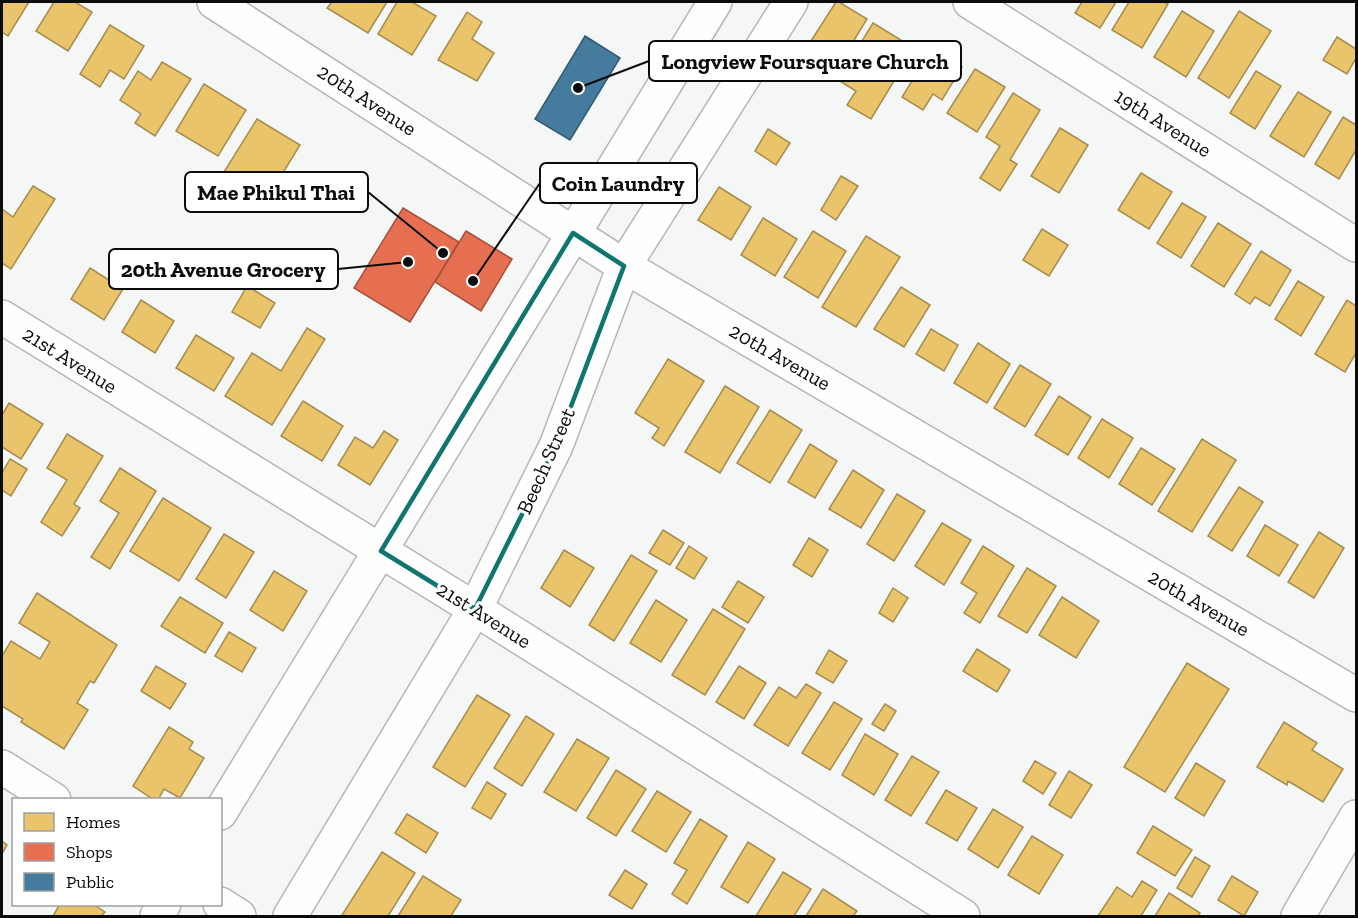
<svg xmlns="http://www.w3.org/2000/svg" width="1358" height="918" font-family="'Zilla Slab',serif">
<rect width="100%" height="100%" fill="#f5f6f6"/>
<!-- homes -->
<g fill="#e9c46a" stroke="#a68d4e" stroke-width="1.5">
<path d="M2 2H29L8 36 2 32Z"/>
<path d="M54 2H75L92 12 68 51 36 31Z"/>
<path d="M332 2H387L368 33 327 8Z"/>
<path d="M397 2H412L436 16 412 55 378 34Z"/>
<path d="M836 2H839L867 19 831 78 800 58Z"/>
<path d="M1082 2H1116L1100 28 1075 13Z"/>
<path d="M1129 2H1163L1168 4 1142 48 1112 30Z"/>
<path d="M1182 11 1214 31 1186 77 1154 57Z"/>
<path d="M1239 11 1271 31 1229 98 1198 78Z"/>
<path d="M467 12 482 22 472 39 494 53 477 81 438 60Z"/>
<path d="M873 23 914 48 871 119 847 105 856 91 838 80Z"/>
<path d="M110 25 144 46 124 79 110 70 100 87 80 74Z"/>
<path d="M1337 37 1356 49V58L1347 74 1323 60Z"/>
<path d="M932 49 962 67 942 100 933 94 923 110 902 97Z"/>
<path d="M162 62 191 79 155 136 135 123 141 114 120 100 138 71 151 80Z"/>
<path d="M975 69 1005 87 977 132 947 113Z"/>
<path d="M1256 71 1281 86 1255 129 1230 113Z"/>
<path d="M204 84 246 110 218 156 176 131Z"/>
<path d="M1298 92 1331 112 1304 157 1270 136Z"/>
<path d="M1013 93 1040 110 1010 160 1017 164 1000 191 980 178 1000 146 986 137Z"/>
<path d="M1343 117 1356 125V150L1339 179 1315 164Z"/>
<path d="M257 119 300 145 278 181 264 172 243 206 214 188Z"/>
<path d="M1060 128 1088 145 1059 193 1031 176Z"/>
<path d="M768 129 790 143 776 165 755 151Z"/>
<path d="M1141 173 1172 192 1149 229 1118 210Z"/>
<path d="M841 176 858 186 836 220 821 210Z"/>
<path d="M33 186 55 199 11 269 2 263V209L13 217Z"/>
<path d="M719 187 751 207 731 240 698 220Z"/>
<path d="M1182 203 1206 217 1181 258 1157 243Z"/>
<path d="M763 218 797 239 775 276 741 255Z"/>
<path d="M1218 223 1251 244 1224 287 1191 266Z"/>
<path d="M1042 229 1068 245 1049 276 1023 260Z"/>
<path d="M813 231 846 251 818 298 784 277Z"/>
<path d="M866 236 900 257 856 327 822 307Z"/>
<path d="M1261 251 1291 270 1270 306 1255 297 1250 304 1235 294Z"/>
<path d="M90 268 123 289 104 320 71 299Z"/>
<path d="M1298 281 1324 297 1301 336 1275 319Z"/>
<path d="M247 286 275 303 260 328 232 312Z"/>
<path d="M901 287 930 305 904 347 874 329Z"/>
<path d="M141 300 174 321 155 353 122 332Z"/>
<path d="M1347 300 1356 306V353L1345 372 1315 354Z"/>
<path d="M307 328 325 339 272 425 225 396 252 353 281 371Z"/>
<path d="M931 329 958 345 944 371 916 354Z"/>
<path d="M196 335 234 358 214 391 176 368Z"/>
<path d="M978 343 1010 364 987 403 954 383Z"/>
<path d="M668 359 704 381 664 446 652 438 659 428 635 413Z"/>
<path d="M1020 365 1051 384 1025 427 994 408Z"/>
<path d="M725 386 759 407 720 473 685 452Z"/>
<path d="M1059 396 1091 417 1068 455 1035 435Z"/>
<path d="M303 401 343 426 322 461 281 436Z"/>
<path d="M9 403 43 424 21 459 2 447V415Z"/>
<path d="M770 410 802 430 770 483 737 463Z"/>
<path d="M1102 419 1133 438 1109 478 1078 458Z"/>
<path d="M384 431 398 440 370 485 338 465 355 437 373 448Z"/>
<path d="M67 434 103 456 74 504 80 508 62 536 41 522 67 480 47 468Z"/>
<path d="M1202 439 1236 460 1192 532 1158 511Z"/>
<path d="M810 444 837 461 815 498 788 482Z"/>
<path d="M1141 448 1175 469 1152 505 1119 484Z"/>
<path d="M10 459 27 469 11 496 2 490V473Z"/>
<path d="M120 468 156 491 110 569 91 557 119 513 100 501Z"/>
<path d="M853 470 884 490 861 528 829 509Z"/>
<path d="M1239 487 1263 502 1232 551 1208 536Z"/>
<path d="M897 494 925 511 894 561 867 544Z"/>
<path d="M163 498 211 528 179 581 130 551Z"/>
<path d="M942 523 971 540 944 585 915 566Z"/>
<path d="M1265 525 1298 545 1279 576 1247 556Z"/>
<path d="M663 530 684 543 670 565 649 553Z"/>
<path d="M1319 532 1344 548 1314 598 1288 582Z"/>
<path d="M224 534 254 552 226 598 196 579Z"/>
<path d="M809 538 828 550 812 577 793 565Z"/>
<path d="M689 546 707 558 694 579 676 568Z"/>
<path d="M983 546 1014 566 980 623 964 613 977 593 961 583Z"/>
<path d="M564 550 594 568 570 607 541 588Z"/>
<path d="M631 555 657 571 614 641 589 625Z"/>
<path d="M1027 568 1056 586 1027 633 998 616Z"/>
<path d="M274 571 307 591 283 631 250 610Z"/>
<path d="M738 581 764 597 748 623 722 607Z"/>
<path d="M893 588 908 598 893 622 879 613Z"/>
<path d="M37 593 117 645 94 683 90 681 77 703 88 710 64 749 21 722 23 719 2 706V656L11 641 40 659 50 642 19 623Z"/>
<path d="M180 597 223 623 205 653 161 626Z"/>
<path d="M1062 597 1099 621 1076 658 1039 635Z"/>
<path d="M656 600 687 620 661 662 630 643Z"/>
<path d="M713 609 745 629 705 695 672 675Z"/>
<path d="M229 632 256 648 242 672 215 656Z"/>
<path d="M977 649 1010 670 997 692 963 671Z"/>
<path d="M829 650 847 661 833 683 816 673Z"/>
<path d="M1187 663 1229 689 1165 792 1124 767Z"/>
<path d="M156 666 186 684 170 709 141 691Z"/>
<path d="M739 666 766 683 744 719 716 702Z"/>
<path d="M806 684 821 693 788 746 754 725 779 687 796 698Z"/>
<path d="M477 695 510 715 465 787 433 767Z"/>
<path d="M834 702 862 719 830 770 802 753Z"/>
<path d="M885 704 896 711 884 731 872 724Z"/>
<path d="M526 716 554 734 522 786 494 768Z"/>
<path d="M1284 722 1317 743 1312 750 1343 769 1323 802 1288 781 1287 785 1257 767Z"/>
<path d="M169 727 193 742 189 749 204 758 180 798 164 789 158 800H154L133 786Z"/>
<path d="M865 734 898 754 874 795 842 775Z"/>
<path d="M577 739 609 758 576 811 544 792Z"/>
<path d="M912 756 939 772 911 816 885 800Z"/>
<path d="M1035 761 1056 773 1043 794 1023 781Z"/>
<path d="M1196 763 1225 781 1204 816 1175 798Z"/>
<path d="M616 770 646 789 616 836 587 818Z"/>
<path d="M1069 771 1092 785 1071 818 1049 805Z"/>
<path d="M487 782 506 794 491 819 472 808Z"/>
<path d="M946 790 977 808 957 841 926 823Z"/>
<path d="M657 791 691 812 666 852 632 831Z"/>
<path d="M993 809 1023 827 998 868 968 849Z"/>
<path d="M407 814 438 833 426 853 395 833Z"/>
<path d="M700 819 727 836 687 904 672 894 687 870 674 863Z"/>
<path d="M1153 826 1192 850 1175 876 1137 853Z"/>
<path d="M1032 836 1063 855 1039 894 1008 875Z"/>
<path d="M2 841 7 845 2 854Z"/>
<path d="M748 842 775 859 748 903 721 887Z"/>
<path d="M382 852 415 873 388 916H345L342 915Z"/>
<path d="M1195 857 1210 866 1192 897 1177 888Z"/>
<path d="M625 870 647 884 632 909 609 895Z"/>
<path d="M783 872 811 889 794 916H756Z"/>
<path d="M423 876 461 900 451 916H398Z"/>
<path d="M1232 876 1258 892 1244 916 1218 900Z"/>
<path d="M1142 881 1157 890 1141 916H1098L1117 887 1132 897Z"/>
<path d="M823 889 857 911 853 916H806Z"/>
<path d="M1169 893 1200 913 1198 916H1155Z"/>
<path d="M60 904H93L105 912 101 916H53Z"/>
</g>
<!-- shops -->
<g fill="#e76f51" stroke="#a5513c" stroke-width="1.5">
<path d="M403 208 459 242 410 322 354 288Z"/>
<path d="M466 231 512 259 481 311 435 282Z"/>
</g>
<!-- public -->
<path fill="#457b9d" stroke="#345a72" stroke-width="1.5" d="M585 36 620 58 570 140 535 119Z"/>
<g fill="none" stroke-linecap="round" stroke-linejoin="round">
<defs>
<g id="minor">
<path d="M214 2 624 266 1356 695"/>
<path d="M970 2 1356 245"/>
<path d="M2 317 475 609 963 916"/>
<path d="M2 767 54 800"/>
<path d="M220 813 715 2"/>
<path d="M220 904 239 916"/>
<path d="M157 916 164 904"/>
<path d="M290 916 475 609 556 446 624 266 791 2"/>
<path d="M1298 916 1356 817"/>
</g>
</defs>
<!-- minor casing -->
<use href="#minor" stroke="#b5b6b6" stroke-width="36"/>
<!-- minor -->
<use href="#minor" stroke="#fefefe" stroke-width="33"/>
</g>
<!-- marked area -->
<path fill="none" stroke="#0f766e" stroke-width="4.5" stroke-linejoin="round" d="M573 233 624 266 556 446 475 609 381 551Z"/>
<g text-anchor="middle" stroke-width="6" stroke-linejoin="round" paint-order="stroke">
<!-- street labels -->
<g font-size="21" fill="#0b0c0c" stroke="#fff">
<text transform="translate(367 100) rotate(33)" y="7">20th Avenue</text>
<text transform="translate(1163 123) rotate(32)" y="7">19th Avenue</text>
<text transform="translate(780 357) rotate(30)" y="7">20th Avenue</text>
<text transform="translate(70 360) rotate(32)" y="7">21st Avenue</text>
<text transform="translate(546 461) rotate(-66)" y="7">Beech Street</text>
<text transform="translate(1199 603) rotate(30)" y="7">20th Avenue</text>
<text transform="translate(484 615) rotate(32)" y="7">21st Avenue</text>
</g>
</g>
<!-- callouts -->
<path fill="none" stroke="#0b0c0c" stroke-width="2" d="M578 88L649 61M473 281L540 183M443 253L368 192M408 262L338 269"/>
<g fill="#0b0c0c" stroke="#fff" stroke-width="2">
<circle cx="578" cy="88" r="6"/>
<circle cx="473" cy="281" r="6"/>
<circle cx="443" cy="253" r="6"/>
<circle cx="408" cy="262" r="6"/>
</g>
<g fill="#fff" stroke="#0b0c0c" stroke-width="2">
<rect x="649" y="41" width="312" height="40" rx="6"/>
<rect x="540" y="163" width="157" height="40" rx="6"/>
<rect x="185" y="172" width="183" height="40" rx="6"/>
<rect x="109" y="249" width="229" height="40" rx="6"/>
</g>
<g font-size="22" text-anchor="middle" font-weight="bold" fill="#0b0c0c">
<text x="805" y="69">Longview Foursquare Church</text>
<text x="618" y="191">Coin Laundry</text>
<text x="276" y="200">Mae Phikul Thai</text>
<text x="223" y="277">20th Avenue Grocery</text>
</g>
<!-- border -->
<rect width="1358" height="918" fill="none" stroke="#0b0c0c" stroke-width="6"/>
<!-- legend -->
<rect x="12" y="798" width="210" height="108" fill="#ffffff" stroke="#9d9e9e" stroke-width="1.5"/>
<rect x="24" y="813" width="30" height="18" fill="#e9c46a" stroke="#9d9e9e" stroke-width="1.5"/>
<text x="66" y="828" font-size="18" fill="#0b0c0c">Homes</text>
<rect x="24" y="843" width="30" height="18" fill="#e76f51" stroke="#9d9e9e" stroke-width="1.5"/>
<text x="66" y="858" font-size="18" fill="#0b0c0c">Shops</text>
<rect x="24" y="873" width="30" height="18" fill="#457b9d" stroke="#9d9e9e" stroke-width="1.5"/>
<text x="66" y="888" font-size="18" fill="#0b0c0c">Public</text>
</svg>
